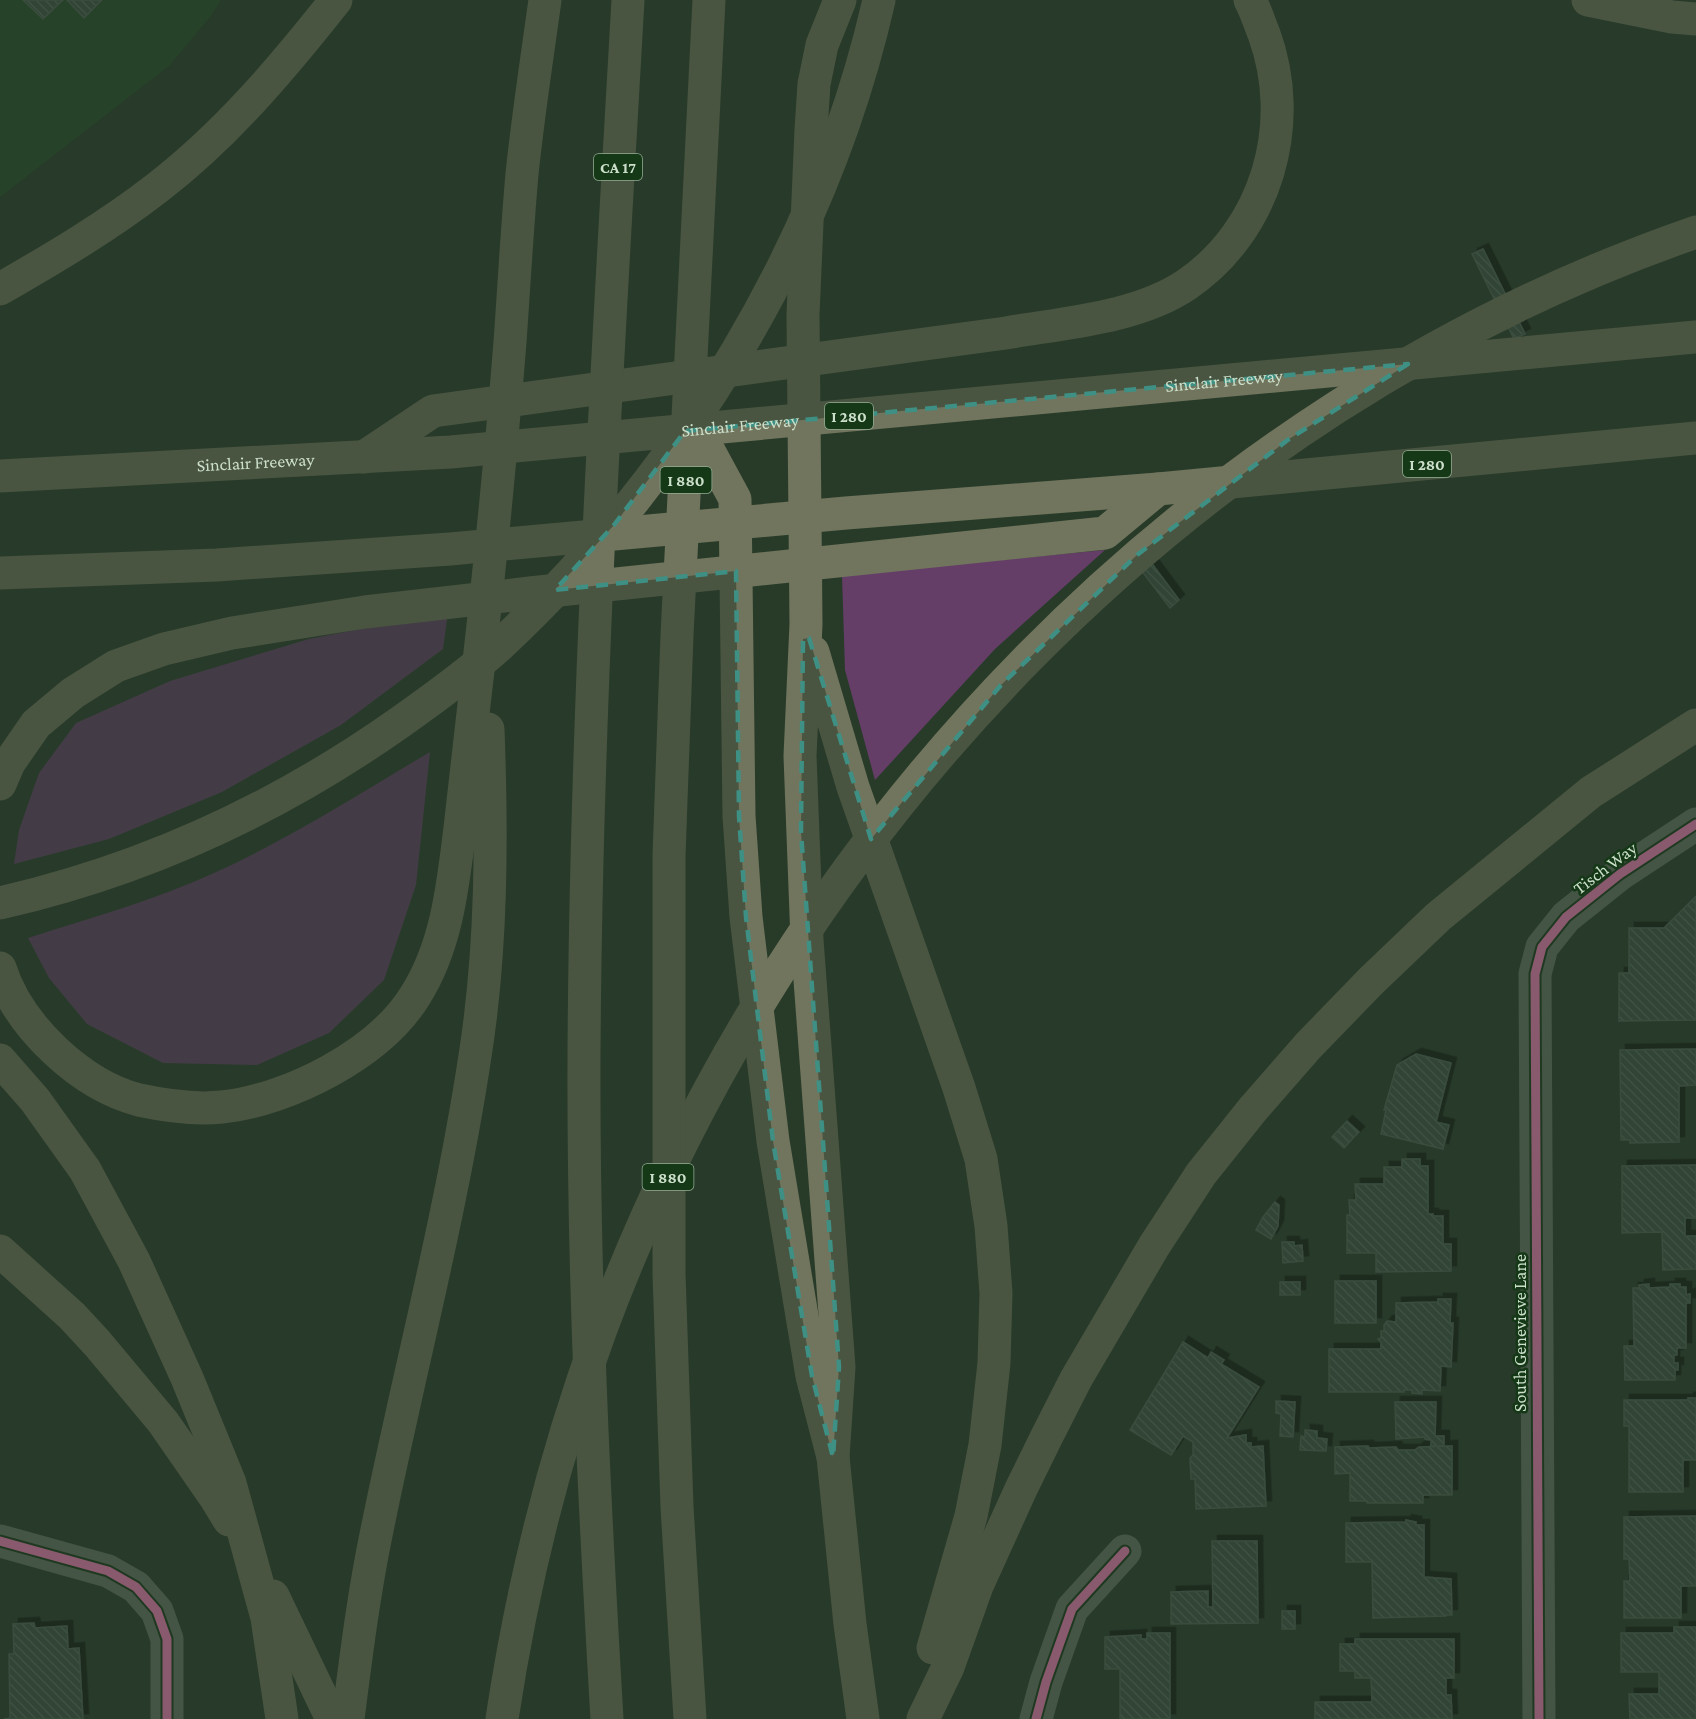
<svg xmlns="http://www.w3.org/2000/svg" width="1696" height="1719" font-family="'Crimson Pro',serif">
<defs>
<pattern id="building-back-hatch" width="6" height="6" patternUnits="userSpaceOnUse" patternTransform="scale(1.5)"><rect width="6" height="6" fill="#3e5144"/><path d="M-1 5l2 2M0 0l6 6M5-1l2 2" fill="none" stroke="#596a5e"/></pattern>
<filter id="shadow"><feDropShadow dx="5.5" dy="-5.5" stdDeviation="0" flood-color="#0009"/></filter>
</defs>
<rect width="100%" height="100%" fill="#283b29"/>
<!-- built -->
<path fill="#254c27" d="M0 0H221L210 17 169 66 0 197Z"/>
<!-- grass -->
<g fill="#653e68">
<path d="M1105 550 995 649 875 780 845 670 842 575Z"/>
<path d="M448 612 443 649 341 725 222 792 109 839 14 864 19 830 39 773 76 723 170 681 309 639Z"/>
<path d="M430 752 416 885 384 980 329 1033 257 1065 163 1063 87 1024 49 978 28 938C90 918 155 900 214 873 289 839 359 794 430 752Z"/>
</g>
<!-- building -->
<g fill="url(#building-back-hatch)" stroke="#506356" stroke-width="1.5" filter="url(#shadow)">
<path d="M23 0H63L43 19Z"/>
<path d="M67 0H102L84 18Z"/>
<path d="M1483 249 1525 334 1514 339 1472 254Z"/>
<path d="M1147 557 1179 600 1170 608 1137 565Z"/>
<path d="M1696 896V1020L1619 1021V973H1629V928H1664Z"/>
<path d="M1696 1049V1085L1679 1086V1142L1630 1143V1140H1621L1620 1050Z"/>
<path d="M1416 1054 1451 1063 1436 1122 1449 1125 1443 1149 1381 1134 1386 1110H1384L1397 1065Z"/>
<path d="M1347 1121 1359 1132 1344 1148 1332 1137Z"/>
<path d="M1402 1159H1420V1166H1428V1214H1433V1216H1443V1244H1451V1271L1376 1272V1253H1347V1215H1350L1349 1200H1356L1355 1184H1384V1167H1402Z"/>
<path d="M1696 1165V1218H1685V1236H1696V1269L1663 1270 1662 1232 1622 1233V1166Z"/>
<path d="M1275 1202 1279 1205 1278 1226 1271 1239 1256 1230 1263 1217Z"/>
<path d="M1282 1242H1294V1246L1302 1245 1303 1261 1283 1263Z"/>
<rect x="1335" y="1281" width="41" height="42"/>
<rect x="1280" y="1282" width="20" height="13"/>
<path d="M1649 1284V1288L1670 1287V1284H1680V1287H1686V1295L1690 1294V1303H1686V1348H1677V1355H1674V1363H1678V1370H1675V1380H1625L1624 1346H1634L1633 1288H1639V1285Z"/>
<path d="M1438 1299H1451L1450 1323H1453L1451 1367 1441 1366 1440 1391 1422 1390V1394L1412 1393V1390H1404V1392H1329V1349H1381V1342L1378 1339 1381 1338V1331H1384V1325L1387 1321 1396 1322V1303L1438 1302Z"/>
<path d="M1183 1342 1208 1358 1211 1352 1224 1360 1221 1364 1259 1387 1227 1438 1246 1435V1443H1251V1447L1263 1446 1266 1506 1196 1509 1195 1479H1191L1190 1458 1193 1455V1442L1183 1436 1171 1455 1130 1430Z"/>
<path d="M1688 1398H1696V1460H1683V1492H1629V1426H1624V1400H1688Z"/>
<path d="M1276 1401 1295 1402 1293 1437 1280 1436 1281 1414 1276 1413Z"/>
<path d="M1395 1402H1436L1435 1436H1444V1446H1431V1440L1425 1439V1437L1396 1439Z"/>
<path d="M1305 1430 1317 1431V1438L1327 1439 1326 1451 1300 1450 1301 1436 1305 1437Z"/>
<path d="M1368 1446 1369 1448 1396 1447 1398 1450H1415L1419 1447 1452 1446V1495H1423V1503H1367V1501H1350V1473L1335 1474V1447Z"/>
<path d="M1696 1516V1586H1681V1618H1624V1581H1630L1629 1559H1624V1517Z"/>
<path d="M1406 1520 1416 1522V1525H1424V1577L1451 1579 1452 1615H1446V1616L1373 1618 1372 1562H1346V1523L1406 1522Z"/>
<path d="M1212 1541H1257L1258 1623 1171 1624V1592L1208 1591V1607H1213Z"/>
<rect x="1282" y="1611" width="13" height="18"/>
<path d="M34 1623 35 1628 67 1626 68 1649 79 1648 83 1719H4L10 1718 9 1654H14L13 1624Z"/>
<path d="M1674 1627H1696V1719H1630L1629 1694H1659V1672H1621V1633H1674Z"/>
<path d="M1147 1633H1170V1719H1120V1669H1105V1637L1141 1635V1639H1147Z"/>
<path d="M1355 1639H1454V1678H1446V1695H1451L1452 1719H1315V1702H1372L1371 1678H1355V1671H1340V1644H1355Z"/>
</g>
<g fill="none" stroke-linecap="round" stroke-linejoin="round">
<!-- street -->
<g stroke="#667566" stroke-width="33">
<path d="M0 1541 108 1571 136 1587 157 1611 167 1639V1719"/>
<path d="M1036 1719 1046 1682 1072 1609 1125 1551"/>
<path d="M1539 1719 1535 974 1542 947 1566 917 1620 874 1696 824"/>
</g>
<!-- highway -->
<g stroke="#71755d" stroke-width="33">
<path d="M1588 0 1672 17 1696 19"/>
<path d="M0 289C54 258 108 226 157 188 226 135 283 67 336 0"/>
<path d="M689 414 735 499 739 816 746 917 773 1141 812 1376 833 1457 850 1624 863 1719"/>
<path d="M364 457 433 411 1006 333C1063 323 1137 318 1186 285 1267 230 1297 124 1264 34 1259 22 1256 11 1250 0"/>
<path id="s1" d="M0 476 451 452 1696 337"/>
<path d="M0 573 217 565 450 549 846 513 1158 489 1696 438"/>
<path d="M813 652 853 787 959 1088 981 1159 991 1226 996 1293 994 1363 985 1445 971 1516 933 1648"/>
<path d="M0 784 9 763 36 724 73 693 116 666 164 649 232 633 365 612 530 593 1105 533 1158 489"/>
<path d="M0 903C145 870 277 809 399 723 433 699 468 674 499 646 683 474 823 247 879 0"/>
<path d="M0 968C18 1026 81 1085 139 1100 167 1106 194 1110 222 1107 289 1100 379 1054 415 996 447 946 453 885 460 828 464 792 468 757 472 722 487 595 500 468 510 342 514 286 517 230 522 174 528 116 537 58 545 0"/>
<path d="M0 1060 35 1100 85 1170 134 1261 187 1378 230 1483 267 1618 282 1719"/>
<path d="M0 1251 72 1316 97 1343 163 1422 215 1497 229 1520"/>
<path d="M833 1457 839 1367 807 940 800 756 806 624 803 315 811 130 814 84 822 45 840 0"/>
<path d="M273 1596 332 1719"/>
<path d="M348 1719C356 1656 364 1592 377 1530 409 1372 451 1215 475 1056 492 948 492 837 488 729"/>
<path d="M502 1719C522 1586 554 1456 601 1329 787 829 1187 408 1696 232"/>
<path d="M607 1719C594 1498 583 1276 584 1054 586 702 608 351 628 0"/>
<path d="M690 1719 677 1507 669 1274V856L677 635 709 0"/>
<path d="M923 1719 948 1667 977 1586 1021 1489 1047 1436 1076 1379 1154 1246 1201 1174 1253 1109 1308 1046 1371 981 1438 917 1591 792 1696 725"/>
</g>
<defs>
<g id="cycleway">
<path d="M0 1541 108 1571 136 1587 157 1611 167 1639V1719"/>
<path d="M1036 1719 1046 1682 1072 1609 1125 1551"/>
<path d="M1539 1719 1535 974 1542 947 1566 917 1620 874 1696 824"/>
</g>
</defs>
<!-- cycleway casing -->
<use href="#cycleway" stroke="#153817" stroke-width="13"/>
<!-- cycleway -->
<use href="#cycleway" stroke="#ff80c0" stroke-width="9"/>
</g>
<!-- marked area -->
<path d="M0 0H1696V1719H0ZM1408 364 1289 439 1137 555 1001 685 871 839 809 638 803 639 801 832 839 1367 833 1457 812 1376 773 1141 746 917 739 816 736 571 555 590 614 525 685 431Z" fill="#283b29" fill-opacity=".55" fill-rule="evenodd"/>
<path fill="none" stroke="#3e9085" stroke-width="4.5" stroke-dasharray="12 8" stroke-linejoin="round" d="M1408 364 1289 439 1137 555 1001 685 871 839 809 638 803 639 801 832 839 1367 833 1457 812 1376 773 1141 746 917 739 816 736 571 555 590 614 525 685 431Z"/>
<g text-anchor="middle" stroke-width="5" stroke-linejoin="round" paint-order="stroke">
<!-- shield labels -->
<g fill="#153817" stroke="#94ad94" stroke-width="1.5">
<rect x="594" y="154" width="48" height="26" rx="4.5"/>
<rect x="825" y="403" width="48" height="26" rx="4.5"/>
<rect x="1403" y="451" width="48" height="26" rx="4.5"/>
<rect x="660.5" y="467" width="51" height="26" rx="4.5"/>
<rect x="642.5" y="1164" width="51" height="26" rx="4.5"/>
</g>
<g font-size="16" font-weight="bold" fill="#cbdfca">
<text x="618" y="173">CA 17</text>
<text x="849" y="422">I 280</text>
<text x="1427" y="470">I 280</text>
<text x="686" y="486">I 880</text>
<text x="668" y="1183">I 880</text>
</g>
<!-- street labels -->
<g font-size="18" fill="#cbdfca" stroke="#153817">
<text dy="6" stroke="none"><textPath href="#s1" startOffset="1228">Sinclair Freeway</textPath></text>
<text dy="6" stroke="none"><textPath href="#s1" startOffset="742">Sinclair Freeway</textPath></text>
<text dy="6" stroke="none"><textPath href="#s1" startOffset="256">Sinclair Freeway</textPath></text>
<text transform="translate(1605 868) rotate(-37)" y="6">Tisch Way</text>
<text transform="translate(1520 1333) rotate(-90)" y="6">South Genevieve Lane</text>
</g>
</g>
</svg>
